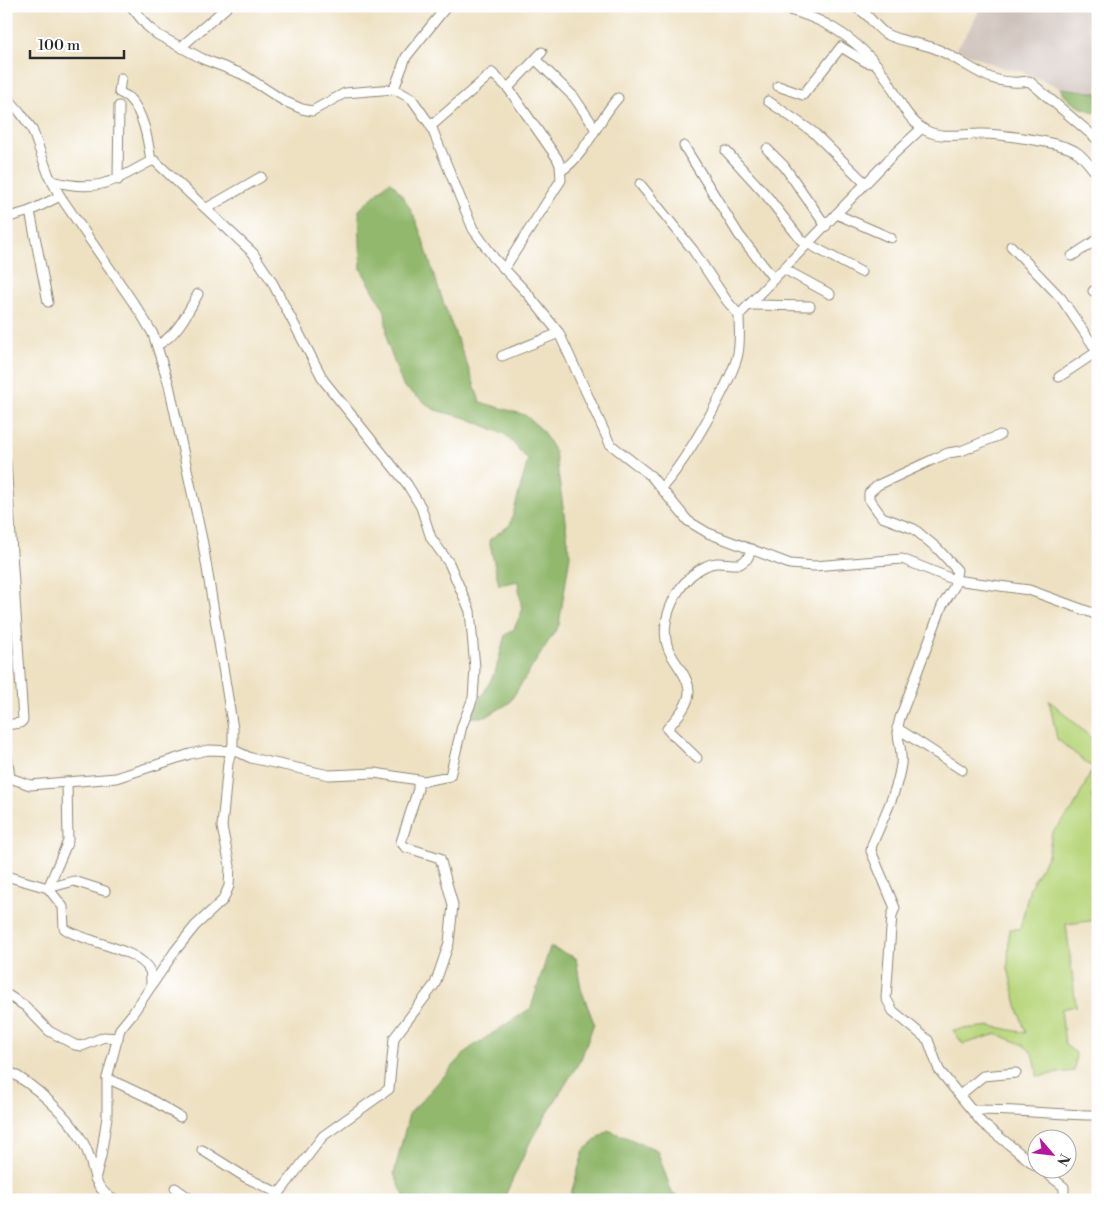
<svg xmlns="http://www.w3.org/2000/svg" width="1104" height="1206" font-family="'Libre Bodoni',serif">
<rect width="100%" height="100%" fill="#fff"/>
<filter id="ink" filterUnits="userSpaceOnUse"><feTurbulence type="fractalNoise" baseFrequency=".02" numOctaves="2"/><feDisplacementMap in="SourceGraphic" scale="10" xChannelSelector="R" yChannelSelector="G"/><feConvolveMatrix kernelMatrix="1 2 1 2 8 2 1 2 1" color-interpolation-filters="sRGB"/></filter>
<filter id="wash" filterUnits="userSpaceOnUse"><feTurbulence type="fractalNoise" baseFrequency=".0096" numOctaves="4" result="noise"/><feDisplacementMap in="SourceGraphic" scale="20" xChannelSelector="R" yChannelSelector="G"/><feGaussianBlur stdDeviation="1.12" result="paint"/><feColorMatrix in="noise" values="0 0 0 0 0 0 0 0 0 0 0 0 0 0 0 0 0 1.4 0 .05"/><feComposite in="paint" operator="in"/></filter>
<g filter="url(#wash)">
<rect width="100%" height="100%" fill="#eee1c2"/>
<!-- industrial -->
<path fill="#cec1ba" d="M981 6H1075L1084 11 1087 6H1098V93L1060 88 1024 72 1000 67 956 49 973 24Z"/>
<!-- green -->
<path fill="#b9d77e" stroke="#728154" d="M1049 700 1098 744V788L1092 794 1095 829 1098 830V920L1066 924 1076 1006 1061 1009 1065 1045 1076 1053 1074 1071 1037 1076C1036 1045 1023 1045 997 1034L963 1044 953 1030 991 1026 1026 1033 1018 1009 1008 968 1009 929H1020L1030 887 1048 855 1052 833 1073 809 1093 768 1057 739Z"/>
<!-- forest -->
<g fill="#92b86d" stroke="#5e724c">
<path d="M1060 88 1098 93V113C1081 108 1068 104 1060 88Z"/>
<path d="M390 181C420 212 424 249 438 287 451 326 468 363 480 402L525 415 542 430 555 452 570 555 559 625 509 703 486 717H471L496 670 505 635 514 629 522 611 518 581 499 585 489 540 510 525 528 460 506 435 467 418 435 410 403 386 388 345 385 311 361 269 359 210Z"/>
<path d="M550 947 576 958 581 989 594 1023 581 1059 531 1140 503 1200H406L394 1174 409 1114 469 1049 531 1008Z"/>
<path d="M608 1130 657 1150 672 1193 682 1200H569L584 1150Z"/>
</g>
</g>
<g filter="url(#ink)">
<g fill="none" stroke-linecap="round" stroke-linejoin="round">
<defs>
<g id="minor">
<path d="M131 6 147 26 158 35 203 59 242 74 284 101 302 109 312 111 345 93 394 89 412 99 431 126 473 229 494 258 527 293 559 333 610 444 651 476 688 521 708 533 790 564 814 566 902 559 955 580 1029 590 1098 615"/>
<path d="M768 6C816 12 860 38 887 79 898 97 906 119 925 130 940 139 962 134 978 134 996 133 1060 142 1075 151 1084 156 1091 167 1098 176"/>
<path d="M851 6C870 12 872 25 886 34 901 42 918 42 934 48 970 62 986 88 1029 81L1098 140"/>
<path d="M181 47 228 6"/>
<path d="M536 60 574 97 595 128"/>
<path d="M121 78 119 92C122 94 126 95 129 98 144 113 148 141 151 161"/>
<path d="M778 86 803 95 841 47 866 62 876 64"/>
<path d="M508 88 542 52"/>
<path d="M394 89 406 57 447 6"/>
<path d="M6 96 20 112 32 129 49 176 60 196 141 314 153 334 159 353 169 385 203 544 233 729V744L228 763 222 827 230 866 229 886 223 900 195 926 175 951 133 1013 120 1029 107 1078V1117L101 1156 95 1179"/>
<path d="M768 101 813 132 865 183"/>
<path d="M431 126 492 73 508 88 557 158 560 165 561 180 504 269"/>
<path d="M684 146 739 235 774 279"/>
<path d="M767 149 784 166 826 226"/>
<path d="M726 151 766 195 801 240 861 272"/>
<path d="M561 171C586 155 598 119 618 98"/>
<path d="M118 180 119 106"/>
<path d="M640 184 693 250 727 301 739 315"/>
<path d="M207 208 261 177"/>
<path d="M30 211 48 302"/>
<path d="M836 214 891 238"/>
<path d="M6 218 30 211 60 196"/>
<path d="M1011 246 1061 298 1097 351"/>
<path d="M1072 256 1098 239"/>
<path d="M784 269 830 294"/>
<path d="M1093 291 1098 288"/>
<path d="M749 305 810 306"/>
<path d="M157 345C176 337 188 312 198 294"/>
<path d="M502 356 559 333"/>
<path d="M1059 377 1098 351"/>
<path d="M1000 435 961 451 948 453 934 459 878 485 869 493V499L882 517 914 529 938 549 957 570 954 587 942 606 900 718C894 736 903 746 901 764 897 793 883 818 872 845L871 851 895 908 892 915 886 998 893 1011 928 1040 939 1070 982 1123 1036 1166"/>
<path d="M6 462 23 720 20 723 6 725"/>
<path d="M661 488C684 465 727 389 737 358 741 344 739 329 739 315L894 154 922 128"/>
<path d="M897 728 962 770"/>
<path d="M6 747 10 778 30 785 116 778 190 754 208 750 236 751 251 758 329 775 375 773 424 781 450 776 462 726 473 698 475 668 470 611 449 563 431 538 421 507 407 484 324 381 271 280 253 253 155 161H151C112 182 98 193 52 181"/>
<path d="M697 758 667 729C675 719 688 707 689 693 690 677 673 662 668 648 658 619 679 578 706 566 717 560 727 565 740 564L747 559 752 549"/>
<path d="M67 782 68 841 48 888 74 881 105 891"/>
<path d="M6 876 48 888 63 907 64 928C81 942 140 948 150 971 151 976 151 982 151 986"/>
<path d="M6 994 25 1006 49 1031 75 1045 82 1046 104 1037 118 1038"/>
<path d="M6 1070C32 1082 71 1118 84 1144 96 1166 89 1185 114 1200"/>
<path d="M107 1078 145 1096 180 1117"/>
<path d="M960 1095 983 1076 1016 1073"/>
<path d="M972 1110C1014 1109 1056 1115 1098 1115"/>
<path d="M202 1150 245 1177 278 1193"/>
<path d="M1040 1168 1064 1187V1200"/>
<path d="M175 1188 192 1200"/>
<path d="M274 1200 323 1136 389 1089 394 1038 435 984 449 943 453 905 440 858 405 847 401 842 418 789V780"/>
</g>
</defs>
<!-- minor casing -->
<use href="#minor" stroke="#8c8676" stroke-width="11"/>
<!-- minor -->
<use href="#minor" stroke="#fff" stroke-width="9"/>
</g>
</g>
<!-- margin -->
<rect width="1104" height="1206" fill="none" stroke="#fff" stroke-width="25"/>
<!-- north arrow -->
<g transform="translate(1052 1154) rotate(118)"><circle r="24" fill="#ffffff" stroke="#aaaaaa"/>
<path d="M0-4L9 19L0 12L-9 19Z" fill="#b5179e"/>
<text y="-8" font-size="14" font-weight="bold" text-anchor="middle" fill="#2b2b2b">N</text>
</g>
<!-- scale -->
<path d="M30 50v8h94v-8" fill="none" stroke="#2b2b2b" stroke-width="2.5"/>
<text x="38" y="50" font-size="15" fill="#2b2b2b" stroke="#ffffff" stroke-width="4" paint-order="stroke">100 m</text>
</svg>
